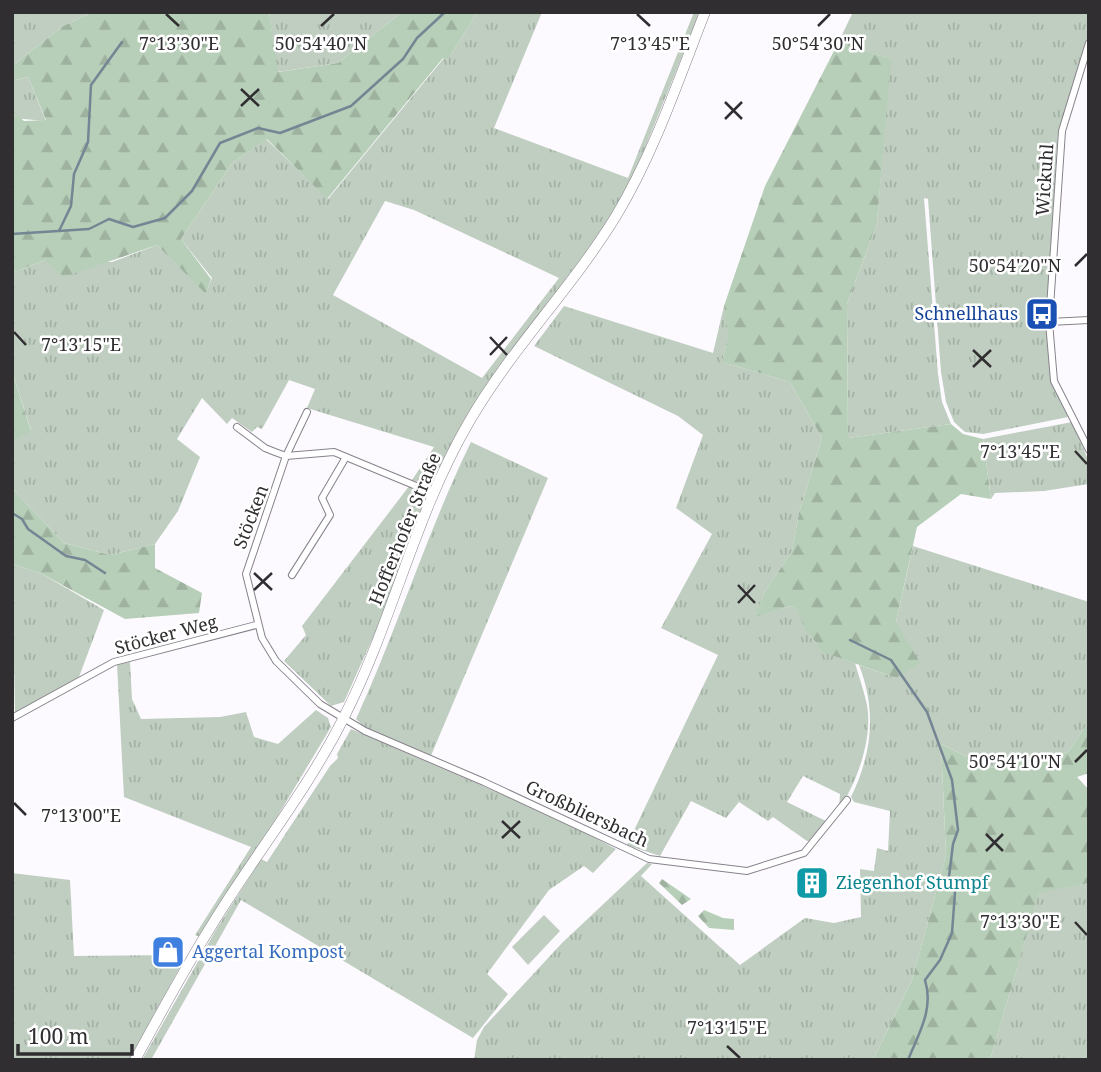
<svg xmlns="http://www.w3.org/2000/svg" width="1101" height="1072" font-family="'Noto Serif',serif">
<defs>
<pattern id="grass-tufts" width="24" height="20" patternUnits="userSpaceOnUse" patternTransform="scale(1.75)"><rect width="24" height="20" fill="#bfcec0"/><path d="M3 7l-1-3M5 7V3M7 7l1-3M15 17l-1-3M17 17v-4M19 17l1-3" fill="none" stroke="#a4b1a5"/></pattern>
<pattern id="forest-firs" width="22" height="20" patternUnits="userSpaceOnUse" patternTransform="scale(1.75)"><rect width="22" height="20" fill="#b7cfb8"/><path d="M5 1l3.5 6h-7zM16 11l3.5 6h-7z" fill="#9eb29f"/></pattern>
</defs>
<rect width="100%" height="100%" fill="#fdfaff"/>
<!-- grass -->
<g fill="url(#grass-tufts)" fill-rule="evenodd">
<path d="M12 12H93L63 26 12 66Z"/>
<path d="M269 12H402L338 63 277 72Z"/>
<path d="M477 12H542L494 128 628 178 694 12H700L632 180 602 230 489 384 434 478 421 483 412 480 434 447 307 408 315 389 289 380 262 429 257 427 252 432 232 418 227 424 202 398 177 439 200 457 178 511 155 544 110 555 64 543 12 488V442L31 430 12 371V273L45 260 112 262 157 245 206 293 212 278 181 239 233 162 266 139 328 199 444 58 448 60ZM385 201 414 210 559 278 482 378 333 295Z"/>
<path d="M853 12H1089V35L1058 132 1046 319 1051 382 1068 417 983 434 965 432 954 422 946 402 941 372 928 199 924 198 938 374 942 402 951 424 848 438 847 304 877 223 890 59 838 43Z"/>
<path d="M12 74 17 80 28 77 46 121 12 118Z"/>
<path d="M564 306 713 353 724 306 729 333 722 362 790 382 822 438 799 513 792 551 764 593 756 616 790 606 798 609C812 646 819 651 855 663 859 677 864 691 867 705 873 738 857 783 839 809L840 794 803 776 787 802 828 822 812 841H807L773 817 768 821 739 802 726 818 691 801 660 856 627 845 718 655 661 628 712 534 676 508 703 435 678 416 534 346Z"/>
<path d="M1072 422 1087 457 1089 484 1044 491 995 493 991 499 983 439Z"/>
<path d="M471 442 548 478 430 758 365 728 356 719C398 628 427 532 471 442Z"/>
<path d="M410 485 418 489 425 503 384 613 344 702 331 706 284 661 306 635 302 626Z"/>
<path d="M913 546 1089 602V721L1068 752 990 768 941 744 946 855 912 980 873 1060H474L477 1040 484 1027 562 943 647 863 652 864 641 876 740 965 805 918 834 923 861 917 860 869 874 871 877 848 888 851 890 811 854 802 851 797C872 754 877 711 859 665L896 678V622Z"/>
<path d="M12 564 42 574 104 610 79 677 15 714Z"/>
<path d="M130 662 132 699 141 719 220 717 246 712 254 737 278 744 316 710 328 718 331 727 258 849 200 937 195 935 251 847 124 797 117 664Z"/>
<path d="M351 729 557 818 616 849 593 873 584 866 549 890 487 974 508 994 473 1038 241 900 151 1060H142L217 928 261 859 267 862 330 766 338 758 337 754Z"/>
<path d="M12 873 70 880 74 956 174 955 184 960 129 1060H12Z"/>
<path d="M1089 883V1060H990L1039 892Z"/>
</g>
<!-- forest -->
<g fill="url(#forest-firs)">
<path d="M93 12H269L278 72 338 63 402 12H477L448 60 443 58 327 199 267 139 233 162 181 239 211 279 206 294 157 245 64 277 45 260 12 273V118L18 116 24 121 46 120 28 77 17 80 12 74V66L63 26Z"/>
<path d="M838 43 891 59 877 223 847 304 848 438 951 424 963 434 983 439 991 499 961 494 917 527 896 622 920 663 896 678 823 652 805 629 797 609 790 606 755 617 764 593 792 551 799 513 822 438 790 382 722 362 728 336 724 306 765 186Z"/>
<path d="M12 371 31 431 12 442Z"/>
<path d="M12 488 64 543 110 555 155 544V568L202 593 199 613 125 619 42 574 12 564Z"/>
<path d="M1089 721V773L1077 777 1089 790V883L1039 893 990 1060H873L912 980 946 855 941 744 990 768 1068 752Z"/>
<path d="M662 879 691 899 682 905 659 883Z"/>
<path d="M704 910 723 918 734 919V930L709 928 698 916Z"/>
</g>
<!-- pitch -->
<path fill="#bfcec0" d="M544 915 560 931 528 965 512 947Z"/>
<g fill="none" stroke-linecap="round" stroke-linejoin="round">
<!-- stream -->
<g stroke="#748594" stroke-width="2.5">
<path d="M59 231 71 206 74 174 88 142 91 85 122 42"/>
<path d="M12 234 89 229 109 219 133 227 165 218 192 191 220 143 258 128 280 133 351 106 403 59 417 38 445 12"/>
<path d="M12 513 22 519 28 529 66 556 85 560 105 573"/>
<path d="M850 640 891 660 927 712 952 780 958 830 953 844 948 885 955 892 952 933 940 960 925 980C934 1009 919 1033 908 1060"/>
</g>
<defs>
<g id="street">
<path d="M1089 43 1062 131 1049 322 1054 381 1089 450"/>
<path d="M1049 322 1089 320"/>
<path d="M307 412 286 456 246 574 262 638 276 661 320 704 365 731 484 782 649 859 747 871 804 853 847 800"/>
<path d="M237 427 265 448 275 452 286 456 334 452 433 493"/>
<path d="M292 575 330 515 322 498 346 457"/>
<path d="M12 718 114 662 256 625"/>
</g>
<path id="secondary" d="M135 1060C165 1005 195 950 229 898 268 838 313 780 345 715 393 620 415 514 469 422 511 349 572 288 616 216 654 153 678 81 705 12"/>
</defs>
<!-- street casing -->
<use href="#street" stroke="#87828a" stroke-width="8"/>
<!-- secondary casing -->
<use href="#secondary" stroke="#87828a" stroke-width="11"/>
<!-- street -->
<use href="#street" stroke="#fff" stroke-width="6"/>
<!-- secondary -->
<use href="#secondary" stroke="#fff" stroke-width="10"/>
</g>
<!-- ticks -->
<path fill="none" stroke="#302e31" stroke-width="2.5" d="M166 14 179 26M637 14 650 26M321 26 334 14M818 26 830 14M241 89 259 106M725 102 742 119M241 106 259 89M725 119 742 102M1075 266 1087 254M14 332 26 345M490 337 507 355M973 350 991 367M490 355 507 337M973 367 991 350M1075 451 1087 464M254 573 272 590M738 585 755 603M254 590 272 573M738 603 755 585M1075 762 1087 750M14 803 26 815M502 821 520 838M986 834 1003 851M502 838 520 821M986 851 1003 834M1075 922 1087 935M727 1046 740 1058"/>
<!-- icons -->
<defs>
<symbol id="bus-square" viewBox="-11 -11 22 22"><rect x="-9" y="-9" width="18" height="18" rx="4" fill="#1a4fb4" stroke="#fff"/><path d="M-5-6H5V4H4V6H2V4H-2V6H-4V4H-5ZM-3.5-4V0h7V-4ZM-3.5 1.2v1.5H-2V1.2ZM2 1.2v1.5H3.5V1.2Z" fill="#fff"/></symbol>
<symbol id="building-square" viewBox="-11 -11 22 22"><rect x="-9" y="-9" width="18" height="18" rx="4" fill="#0f9aa8" stroke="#fff"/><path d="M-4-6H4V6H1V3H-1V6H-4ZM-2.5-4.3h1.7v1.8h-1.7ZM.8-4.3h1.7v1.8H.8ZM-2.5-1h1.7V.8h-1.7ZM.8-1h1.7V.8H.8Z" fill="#fff"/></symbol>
<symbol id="shop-square" viewBox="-11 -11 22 22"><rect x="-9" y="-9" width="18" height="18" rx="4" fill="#3f7fe0" stroke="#fff"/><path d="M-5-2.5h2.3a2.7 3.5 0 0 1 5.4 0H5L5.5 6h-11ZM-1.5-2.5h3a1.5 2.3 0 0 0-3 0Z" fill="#fff"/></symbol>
</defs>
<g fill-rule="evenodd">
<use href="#bus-square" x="1023" y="295" width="38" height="38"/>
<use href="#building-square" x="793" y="864" width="38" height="38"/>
<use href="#shop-square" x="149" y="933" width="38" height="38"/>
</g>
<g text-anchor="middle" stroke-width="5" stroke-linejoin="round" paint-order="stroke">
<!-- street labels -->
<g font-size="18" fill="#302e31" stroke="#fff">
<text transform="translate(1045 180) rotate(-86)" y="6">Wickuhl</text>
<text transform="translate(251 517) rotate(-69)" y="6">Stöcken</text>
<text transform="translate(405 529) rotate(-68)" y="6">Hofferhofer Straße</text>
<text transform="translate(166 635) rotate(-15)" y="6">Stöcker Weg</text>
<text transform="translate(587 814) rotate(25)" y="6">Großbliersbach</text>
</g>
<!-- transit labels -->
<g font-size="18" fill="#164399" stroke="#fff" text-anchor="end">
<text x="1018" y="320">Schnellhaus</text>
</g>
<!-- culture labels -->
<g font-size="18" fill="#0d838f" stroke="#fff" text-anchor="start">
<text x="836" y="889">Ziegenhof Stumpf</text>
</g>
<!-- shop labels -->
<g font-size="18" fill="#366cbe" stroke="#fff" text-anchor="start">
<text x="192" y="958">Aggertal Kompost</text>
</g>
</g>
<g font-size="18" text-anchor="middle" fill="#302e31" stroke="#fff" stroke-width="5" stroke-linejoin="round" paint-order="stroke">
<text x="179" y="50">7°13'30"E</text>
<text x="650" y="50">7°13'45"E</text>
<text x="818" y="50">50°54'30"N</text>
<text x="321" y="50">50°54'40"N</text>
<text x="1015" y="272">50°54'20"N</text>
<text x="81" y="351">7°13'15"E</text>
<text x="1020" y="458">7°13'45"E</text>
<text x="1015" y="768">50°54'10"N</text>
<text x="81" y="822">7°13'00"E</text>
<text x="1020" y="928">7°13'30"E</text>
<text x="727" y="1034">7°13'15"E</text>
</g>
<!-- border -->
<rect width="1101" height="1072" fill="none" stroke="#302e31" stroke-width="28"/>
<!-- scale -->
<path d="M18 1044v10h114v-10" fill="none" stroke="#302e31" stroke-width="3.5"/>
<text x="28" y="1044" font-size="21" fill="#302e31" stroke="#ffffff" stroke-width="5" paint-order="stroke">100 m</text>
</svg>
